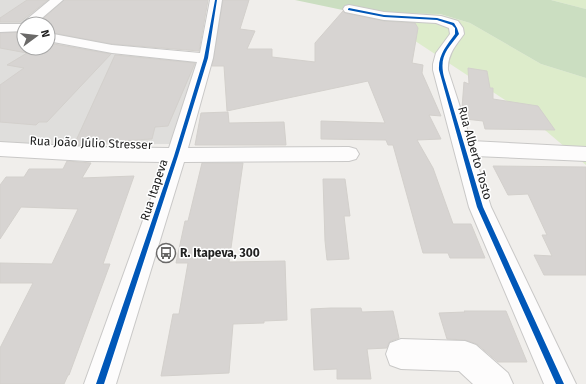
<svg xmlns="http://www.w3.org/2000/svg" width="586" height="384" font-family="'Fira Sans',sans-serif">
<rect width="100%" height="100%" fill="#f0eeeb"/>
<!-- residential -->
<path fill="#dfdedc" d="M0 0H57L24 24V48H48V33L112 49 199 54 171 144 0 145Z"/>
<!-- grass -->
<g fill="#ddeccb">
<path d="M551 0H586V9Z"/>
<path d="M357 13 439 14 470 23 541 64 586 78V165L525 113 403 33Z"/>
</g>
<!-- forest -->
<path fill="#cbdec1" d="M295 0H551L586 9V78L541 64 470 23 440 14 357 13Z"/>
<!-- building -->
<g fill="#d7d4d2" stroke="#d3d0cc">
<path d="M27 0H48L20 22H0V18Z"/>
<path d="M64 0H208L199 51 112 44 48 32V24H37Z"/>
<path d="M223 0H249L240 29 255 31 247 49H272V57L315 62V43L343 11 345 13 384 21 415 23 418 28 412 63 423 65 422 73 441 116 429 115 441 139 417 140 433 168 453 224H471L485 258H450L448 253H423L393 145H388L386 140 321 139V121L385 123 368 81 227 111 224 66H212Z"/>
<path d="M24 32V48H48V43L111 54 47 122H39L36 125 0 122V85L24 68 7 65 27 53 0 48V33Z"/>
<path d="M115 55 195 63 168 126 155 127 152 139 103 142 101 146 74 145Z"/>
<path d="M468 68 487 71 490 88H493V99L538 106 555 130 485 129 483 121 465 119 462 108 464 82 469 84Z"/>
<path d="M228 112 229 123 284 122 286 145H195L201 113Z"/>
<path d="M67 161 91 163 82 178 134 176 103 264H110L69 375H68L64 384H0V348L33 283H0V263L52 264 78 209 21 207 0 239V185L6 177H24L29 169H63Z"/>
<path d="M202 163H243L229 262 285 261 287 320 264 321V323L233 324 229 373 161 376 173 314H179L188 263H176L185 221H188Z"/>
<path d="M493 166 586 167V275H544L534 255 552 256 542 235H547L528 194 508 195Z"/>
<path d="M323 179H345L350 216H344L349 259 327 260 325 241Z"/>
<path d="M331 308H361L362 312 393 311 399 338 389 342 387 348 367 349 371 379H337V369L314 370 311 309Z"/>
<path d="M464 311H506L527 362H498L477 344 465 340 447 339 439 313 465 312Z"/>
</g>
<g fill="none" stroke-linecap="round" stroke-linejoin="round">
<defs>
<g id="minor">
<path d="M50 0H63L35 24H24V31L0 32V24H21Z"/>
<path d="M210 0H222L213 58 188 148 349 147 356 149 359 154 356 159 349 161 184 162 116 384H84L164 162 87 161 0 156V142L87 147 169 148 197 62 112 53 48 41V33L112 45 200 53Z"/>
<path d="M349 5 384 12 441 16 458 21 463 28 464 34C456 45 447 55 448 70L471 141 586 147V161L475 156 491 207 576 384H544L469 207 433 70V64L436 53 450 34 449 28 436 23 384 20 345 12 343 9 345 6Z"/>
<path d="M401 339 465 341 476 345 508 373 513 384H473L459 371 401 369 390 365 386 354 390 343Z"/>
</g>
</defs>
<!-- minor casing -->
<use href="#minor" stroke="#c9c8c7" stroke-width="2"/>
<!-- minor -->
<use href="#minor" fill="#fdfcfc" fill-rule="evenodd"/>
<defs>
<g id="cycleway">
<path d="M215 0H217L208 58 178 156 104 384H96L174 156 204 58Z"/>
<path d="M349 8 384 15 437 18 454 23 457 28 459 34C447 50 439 56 444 77L483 207 564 384H556L477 207 439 70C438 55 447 45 455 34V28L452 25 437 20 384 17 348 10V9Z"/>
</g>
</defs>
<!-- cycleway casing -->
<use href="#cycleway" stroke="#fff" stroke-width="3"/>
<!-- cycleway -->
<use href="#cycleway" fill="#0057b8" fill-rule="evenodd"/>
</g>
<!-- icons -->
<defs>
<symbol id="bus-ring" viewBox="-11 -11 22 22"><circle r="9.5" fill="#fff" stroke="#6a6968" stroke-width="1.5"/><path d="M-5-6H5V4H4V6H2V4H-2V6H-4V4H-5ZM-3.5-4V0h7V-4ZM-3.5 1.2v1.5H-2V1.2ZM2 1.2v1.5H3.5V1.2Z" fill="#6a6968"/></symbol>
</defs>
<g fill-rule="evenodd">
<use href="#bus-ring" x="155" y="242" width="22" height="22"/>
</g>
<g text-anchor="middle" stroke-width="3" stroke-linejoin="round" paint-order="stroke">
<!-- street labels -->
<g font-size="12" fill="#222" stroke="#fff">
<text transform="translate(91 143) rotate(2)" y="4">Rua João Júlio Stresser</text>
<text transform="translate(475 153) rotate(74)" y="4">Rua Alberto Tosto</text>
<text transform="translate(154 190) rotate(-72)" y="4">Rua Itapeva</text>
</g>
<!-- poi labels -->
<g font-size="12" font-weight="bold" fill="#222" stroke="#fff" text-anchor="start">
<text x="180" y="257">R. Itapeva, 300</text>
</g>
</g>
<!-- north arrow -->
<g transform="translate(36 36) rotate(75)"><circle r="19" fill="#ffffff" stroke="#a7a7a7"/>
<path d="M0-3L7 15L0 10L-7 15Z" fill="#6a6968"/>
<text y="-6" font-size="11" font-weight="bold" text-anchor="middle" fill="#222222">N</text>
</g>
</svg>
